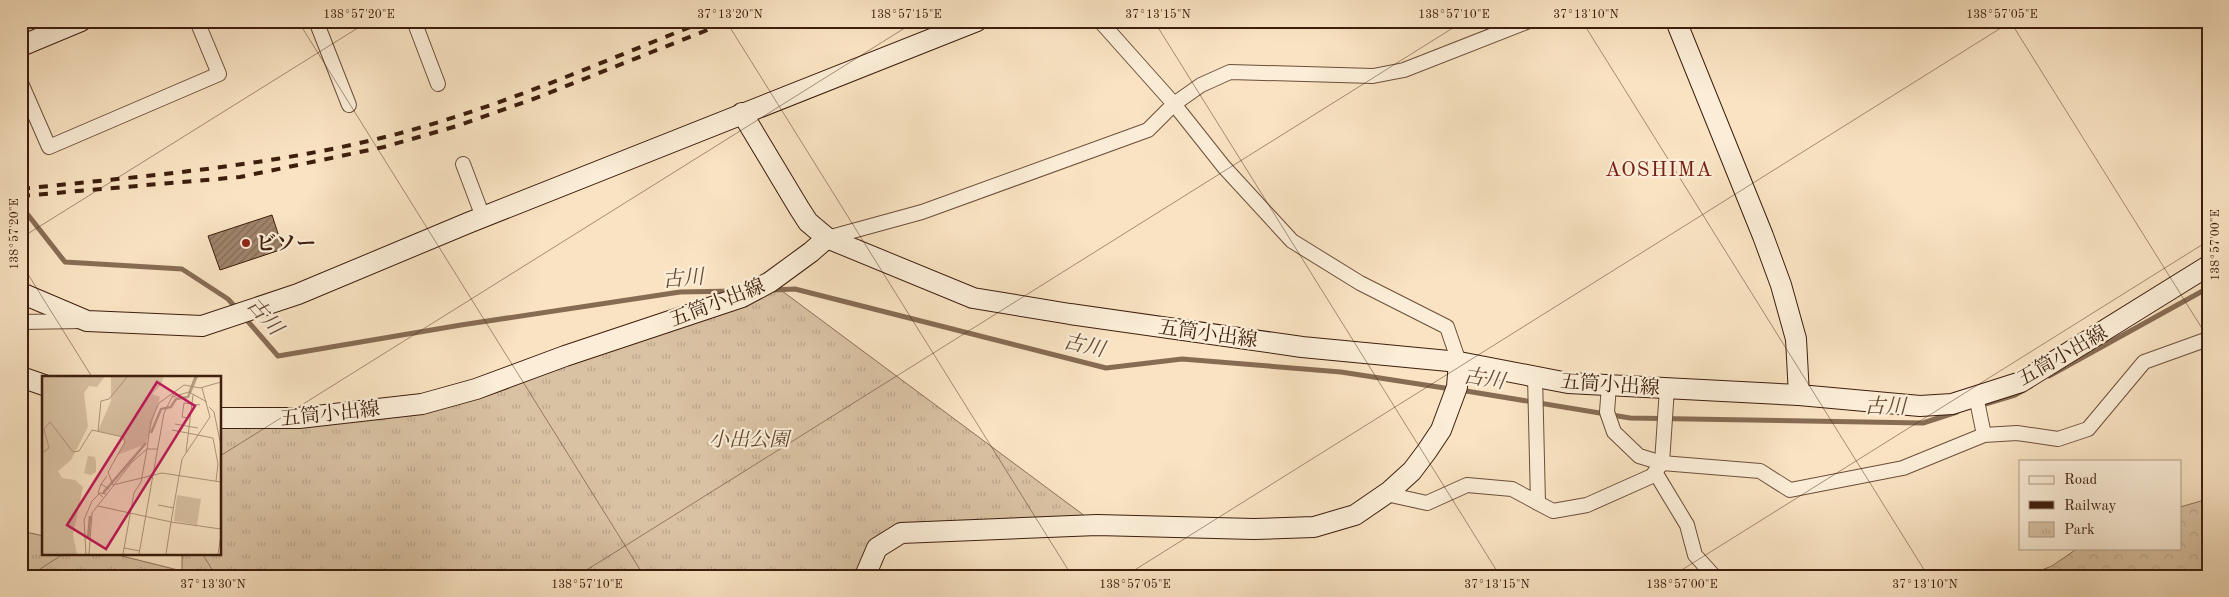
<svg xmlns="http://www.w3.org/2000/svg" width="2229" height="597" font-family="'Old Standard TT','Noto Serif JP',serif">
<defs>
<pattern id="forest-crowns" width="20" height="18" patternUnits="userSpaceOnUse" patternTransform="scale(1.25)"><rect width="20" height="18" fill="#d9c2a3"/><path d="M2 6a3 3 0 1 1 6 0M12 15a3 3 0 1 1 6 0" fill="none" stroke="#bba68b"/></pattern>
<pattern id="park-tufts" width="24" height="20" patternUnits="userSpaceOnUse" patternTransform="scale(1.25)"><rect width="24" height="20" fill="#d9c2a3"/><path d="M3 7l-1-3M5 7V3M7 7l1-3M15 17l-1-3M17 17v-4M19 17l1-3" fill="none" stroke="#bba68b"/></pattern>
<pattern id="building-hatch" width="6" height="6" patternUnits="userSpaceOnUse" patternTransform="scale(1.25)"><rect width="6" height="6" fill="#9f846b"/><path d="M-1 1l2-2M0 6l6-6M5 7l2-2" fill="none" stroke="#836b56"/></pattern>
</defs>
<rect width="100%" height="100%" fill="#f9e3c2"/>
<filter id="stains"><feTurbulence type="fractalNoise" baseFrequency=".004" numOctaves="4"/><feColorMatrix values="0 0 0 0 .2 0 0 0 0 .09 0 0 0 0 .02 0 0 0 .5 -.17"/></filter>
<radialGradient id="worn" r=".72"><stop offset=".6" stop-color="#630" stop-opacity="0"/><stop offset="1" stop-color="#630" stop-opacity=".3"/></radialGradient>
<!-- forest -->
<path fill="url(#forest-crowns)" stroke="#8b7058" d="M2208 499V576H2026L2052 566 2078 548H2180V507Z"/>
<!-- park -->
<path fill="url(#park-tufts)" stroke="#8b7058" d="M770 282 1097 525 901 533 865 576H21V531L44 536V553H110L182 571V553H220V424L422 404Z"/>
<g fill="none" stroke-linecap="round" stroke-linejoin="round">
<!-- stream -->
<g stroke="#876c54" stroke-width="5">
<path d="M21 206 65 262 182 269 228 299 237 309"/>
<path d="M772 290 795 289 1106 368 1182 359 1341 372 1451 389"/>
<path d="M245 318 278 356 461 325 680 292 736 291"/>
<path d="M2049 376 2208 288"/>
<path d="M1460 390 1630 418 1923 423 1957 412"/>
<path d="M1982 405 2015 395 2024 390"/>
</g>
</g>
<!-- building -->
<path fill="url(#building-hatch)" stroke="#3d1e0d" d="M272 215 283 249 220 270 208 236Z"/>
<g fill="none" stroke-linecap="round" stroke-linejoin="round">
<defs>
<g id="street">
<path d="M316 21 349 105"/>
<path d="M414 21 438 84"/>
<path d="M1100 21 1174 104 1224 167 1292 241 1360 283 1447 327 1459 362"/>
<path d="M21 83 49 147 219 74 197 21"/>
<path d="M463 164 483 217"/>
<path d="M827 238 922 212 1148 130 1174 104 1201 85 1230 72 1373 76 1404 70 1529 21"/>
<path d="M21 322 82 321"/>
<path d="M1609 385 1607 412 1614 432 1639 456 1662 463 1760 471 1790 490 1903 468 1984 435 2017 433 2058 439 2088 429 2144 362 2208 339"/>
<path d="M1976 396 1984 435"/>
<path d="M1655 472 1687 525 1695 555 1714 576"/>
<path d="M1386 494 1427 503 1467 485 1512 489 1538 503 1535 376"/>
<path d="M1538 503 1553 511 1587 505 1652 476 1662 463 1667 388"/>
</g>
<g id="secondary">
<path d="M1676 21 1763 236 1781 285 1796 339 1799 395"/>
<path d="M21 46 81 21"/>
<path d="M742 113 799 208 808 222 827 238 973 298 1070 314 1302 347 1459 362 1568 383 1799 395 1920 406 1952 404 2021 382 2208 266"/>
<path d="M21 293 87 321 202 326 298 294 468 223 977 21"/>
<path d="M21 377 44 385"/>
<path d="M220 418H299L422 404 476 389 565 356 742 297 770 282 811 252 827 238"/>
<path d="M865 576 877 548 901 533 1097 525 1254 529 1314 527 1355 515 1390 491 1412 471 1427 451 1441 430 1457 387 1459 362"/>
</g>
</defs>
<!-- street casing -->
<use href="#street" stroke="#6c4f3a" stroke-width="16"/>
<!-- secondary casing -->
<use href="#secondary" stroke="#3d1e0d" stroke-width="22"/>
<!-- street -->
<use href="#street" stroke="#fbedd7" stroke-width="14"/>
<!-- secondary -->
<use href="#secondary" stroke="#fbedd7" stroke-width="20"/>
<!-- rail -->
<g stroke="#3d1e0d" stroke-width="4" stroke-dasharray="9 9" stroke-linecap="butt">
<path d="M21 189C142 176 263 167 381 138 492 111 599 63 705 21"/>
<path d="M21 196 240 177 384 147 457 126 536 98 730 21"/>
</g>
</g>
<!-- ticks -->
<path fill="none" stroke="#3d1e0d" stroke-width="1" stroke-opacity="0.45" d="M298 21 644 576M726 21 1072 576M1154 21 1500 576M1582 21 1928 576M2010 21 2208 338M21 238 369 21M21 263 92 377M220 456 916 21M202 553 216 576M29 576 65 553M577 576 1464 21M1125 576 2012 21M1672 576 2208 241"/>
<!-- markers -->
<circle fill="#8f2418" stroke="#fbedd7" stroke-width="2" cx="246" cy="243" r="5"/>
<g text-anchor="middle" stroke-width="4.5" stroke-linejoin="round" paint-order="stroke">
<!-- poi labels -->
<g font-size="20" font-weight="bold" fill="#3d1e0d" stroke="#fbedd7" text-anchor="start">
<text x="256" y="250">ビソー</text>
</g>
<!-- street labels -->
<g font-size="20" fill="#3d1e0d" stroke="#fbedd7">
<text transform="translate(717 302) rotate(-21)" y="7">五筒小出線</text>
<text transform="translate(1208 333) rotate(8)" y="7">五筒小出線</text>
<text transform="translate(2062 355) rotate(-30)" y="7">五筒小出線</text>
<text transform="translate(1610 384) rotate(4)" y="7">五筒小出線</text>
<text transform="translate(330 413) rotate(-6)" y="7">五筒小出線</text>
</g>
<!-- park labels -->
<g font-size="20" font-style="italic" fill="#644732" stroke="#fbedd7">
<text x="749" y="446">小出公園</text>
</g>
<!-- neighbourhood labels -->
<g font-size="21" letter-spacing="1" fill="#7a1f14" stroke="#fbedd7">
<text x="1659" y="176">AOSHIMA</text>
</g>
<!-- water labels -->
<g font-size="21" font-style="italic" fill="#684c37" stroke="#fbedd7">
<text transform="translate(683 278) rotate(-5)" y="7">古川</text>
<text transform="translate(265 316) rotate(49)" y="7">古川</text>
<text transform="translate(1084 345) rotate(13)" y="7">古川</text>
<text transform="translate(1484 378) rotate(9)" y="7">古川</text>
<text transform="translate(1885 406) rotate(1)" y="7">古川</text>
</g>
</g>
<!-- overview -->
<g transform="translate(42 376)">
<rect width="179" height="179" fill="#f9e3c2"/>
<path d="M135 119 159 123 155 149 132 145Z" fill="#d9c2a3"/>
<path d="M0 0H63L55 11 47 10 42 17 46 51 29 84 16 95 20 102 33 104 41 111 31 159 35 178H0ZM46 80 53 81 54 86V96L49 99 42 97Z" fill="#d9c2a3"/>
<path d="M69 0H122L119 9 110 18 118 21 104 68 75 79 83 66 81 61 56 55 69 25Z" fill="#d9c2a3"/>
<path fill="none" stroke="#b9a084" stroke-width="2.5" d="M109 57 119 33 129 31 134 23 146 21 155 0M61 117 104 67M46 163 48 140"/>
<path fill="none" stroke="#ae947a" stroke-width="1" d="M142 9 158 12 179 6M147 16 153 0M130 21 147 16 165 26M167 31 172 36 179 70M147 42 140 41 142 27 158 29M133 48 156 52M130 54 171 62 176 88 174 105M56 55 59 25 67 23 86 0M144 76 151 19M0 77 7 72 2 53 8 46 31 76 37 75 50 54 81 61 83 66 66 96 71 109 120 97 179 106M65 100 59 108 67 113M59 108 56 117 61 121M116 129 132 132M56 130 129 146 140 83 168 41 160 12M82 172 98 175M44 178 42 144 50 125 58 117 64 118M47 178 50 137 90 86 105 73 109 45 117 27 142 9M81 178 92 117 99 106 105 73H116M97 178 122 37 132 17M124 178 129 146 179 153M176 178 179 159"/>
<path fill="#c2185b" fill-opacity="0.15" stroke="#c2185b" stroke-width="2.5" d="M115 6 153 30 64 173 25 149Z"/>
<rect width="179" height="179" fill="none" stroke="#3d1e0d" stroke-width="2.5"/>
</g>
<!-- margin -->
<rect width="2229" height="597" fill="none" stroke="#f9e3c2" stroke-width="55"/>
<!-- legend -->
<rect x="2019" y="460" width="162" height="90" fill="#fbedd7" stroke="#af9a86"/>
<rect x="2029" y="476" width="25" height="8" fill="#fbedd7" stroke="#af9a86"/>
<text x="2064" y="484" font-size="15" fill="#3d1e0d">Road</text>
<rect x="2029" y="501" width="25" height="8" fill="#3d1e0d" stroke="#af9a86"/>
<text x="2064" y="510" font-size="15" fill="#3d1e0d">Railway</text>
<rect x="2029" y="522" width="25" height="15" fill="url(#park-tufts)" stroke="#af9a86"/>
<text x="2064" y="534" font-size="15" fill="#3d1e0d">Park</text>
<rect x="28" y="28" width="2174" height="542" fill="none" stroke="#3d1e0d" stroke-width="2"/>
<g font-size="12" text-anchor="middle" fill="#3d1e0d">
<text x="359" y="18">138°57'20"E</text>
<text x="730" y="18">37°13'20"N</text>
<text x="906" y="18">138°57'15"E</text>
<text x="1158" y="18">37°13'15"N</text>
<text x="1454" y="18">138°57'10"E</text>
<text x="1586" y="18">37°13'10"N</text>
<text x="2002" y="18">138°57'05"E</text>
<text transform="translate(14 234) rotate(-90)" y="4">138°57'20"E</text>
<text transform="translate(2215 245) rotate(-90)" y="4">138°57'00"E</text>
<text x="213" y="588">37°13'30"N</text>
<text x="587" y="588">138°57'10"E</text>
<text x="1135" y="588">138°57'05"E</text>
<text x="1497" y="588">37°13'15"N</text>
<text x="1682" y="588">138°57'00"E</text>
<text x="1925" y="588">37°13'10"N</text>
</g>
<rect width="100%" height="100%" filter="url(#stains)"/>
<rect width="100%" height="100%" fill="url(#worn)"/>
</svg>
